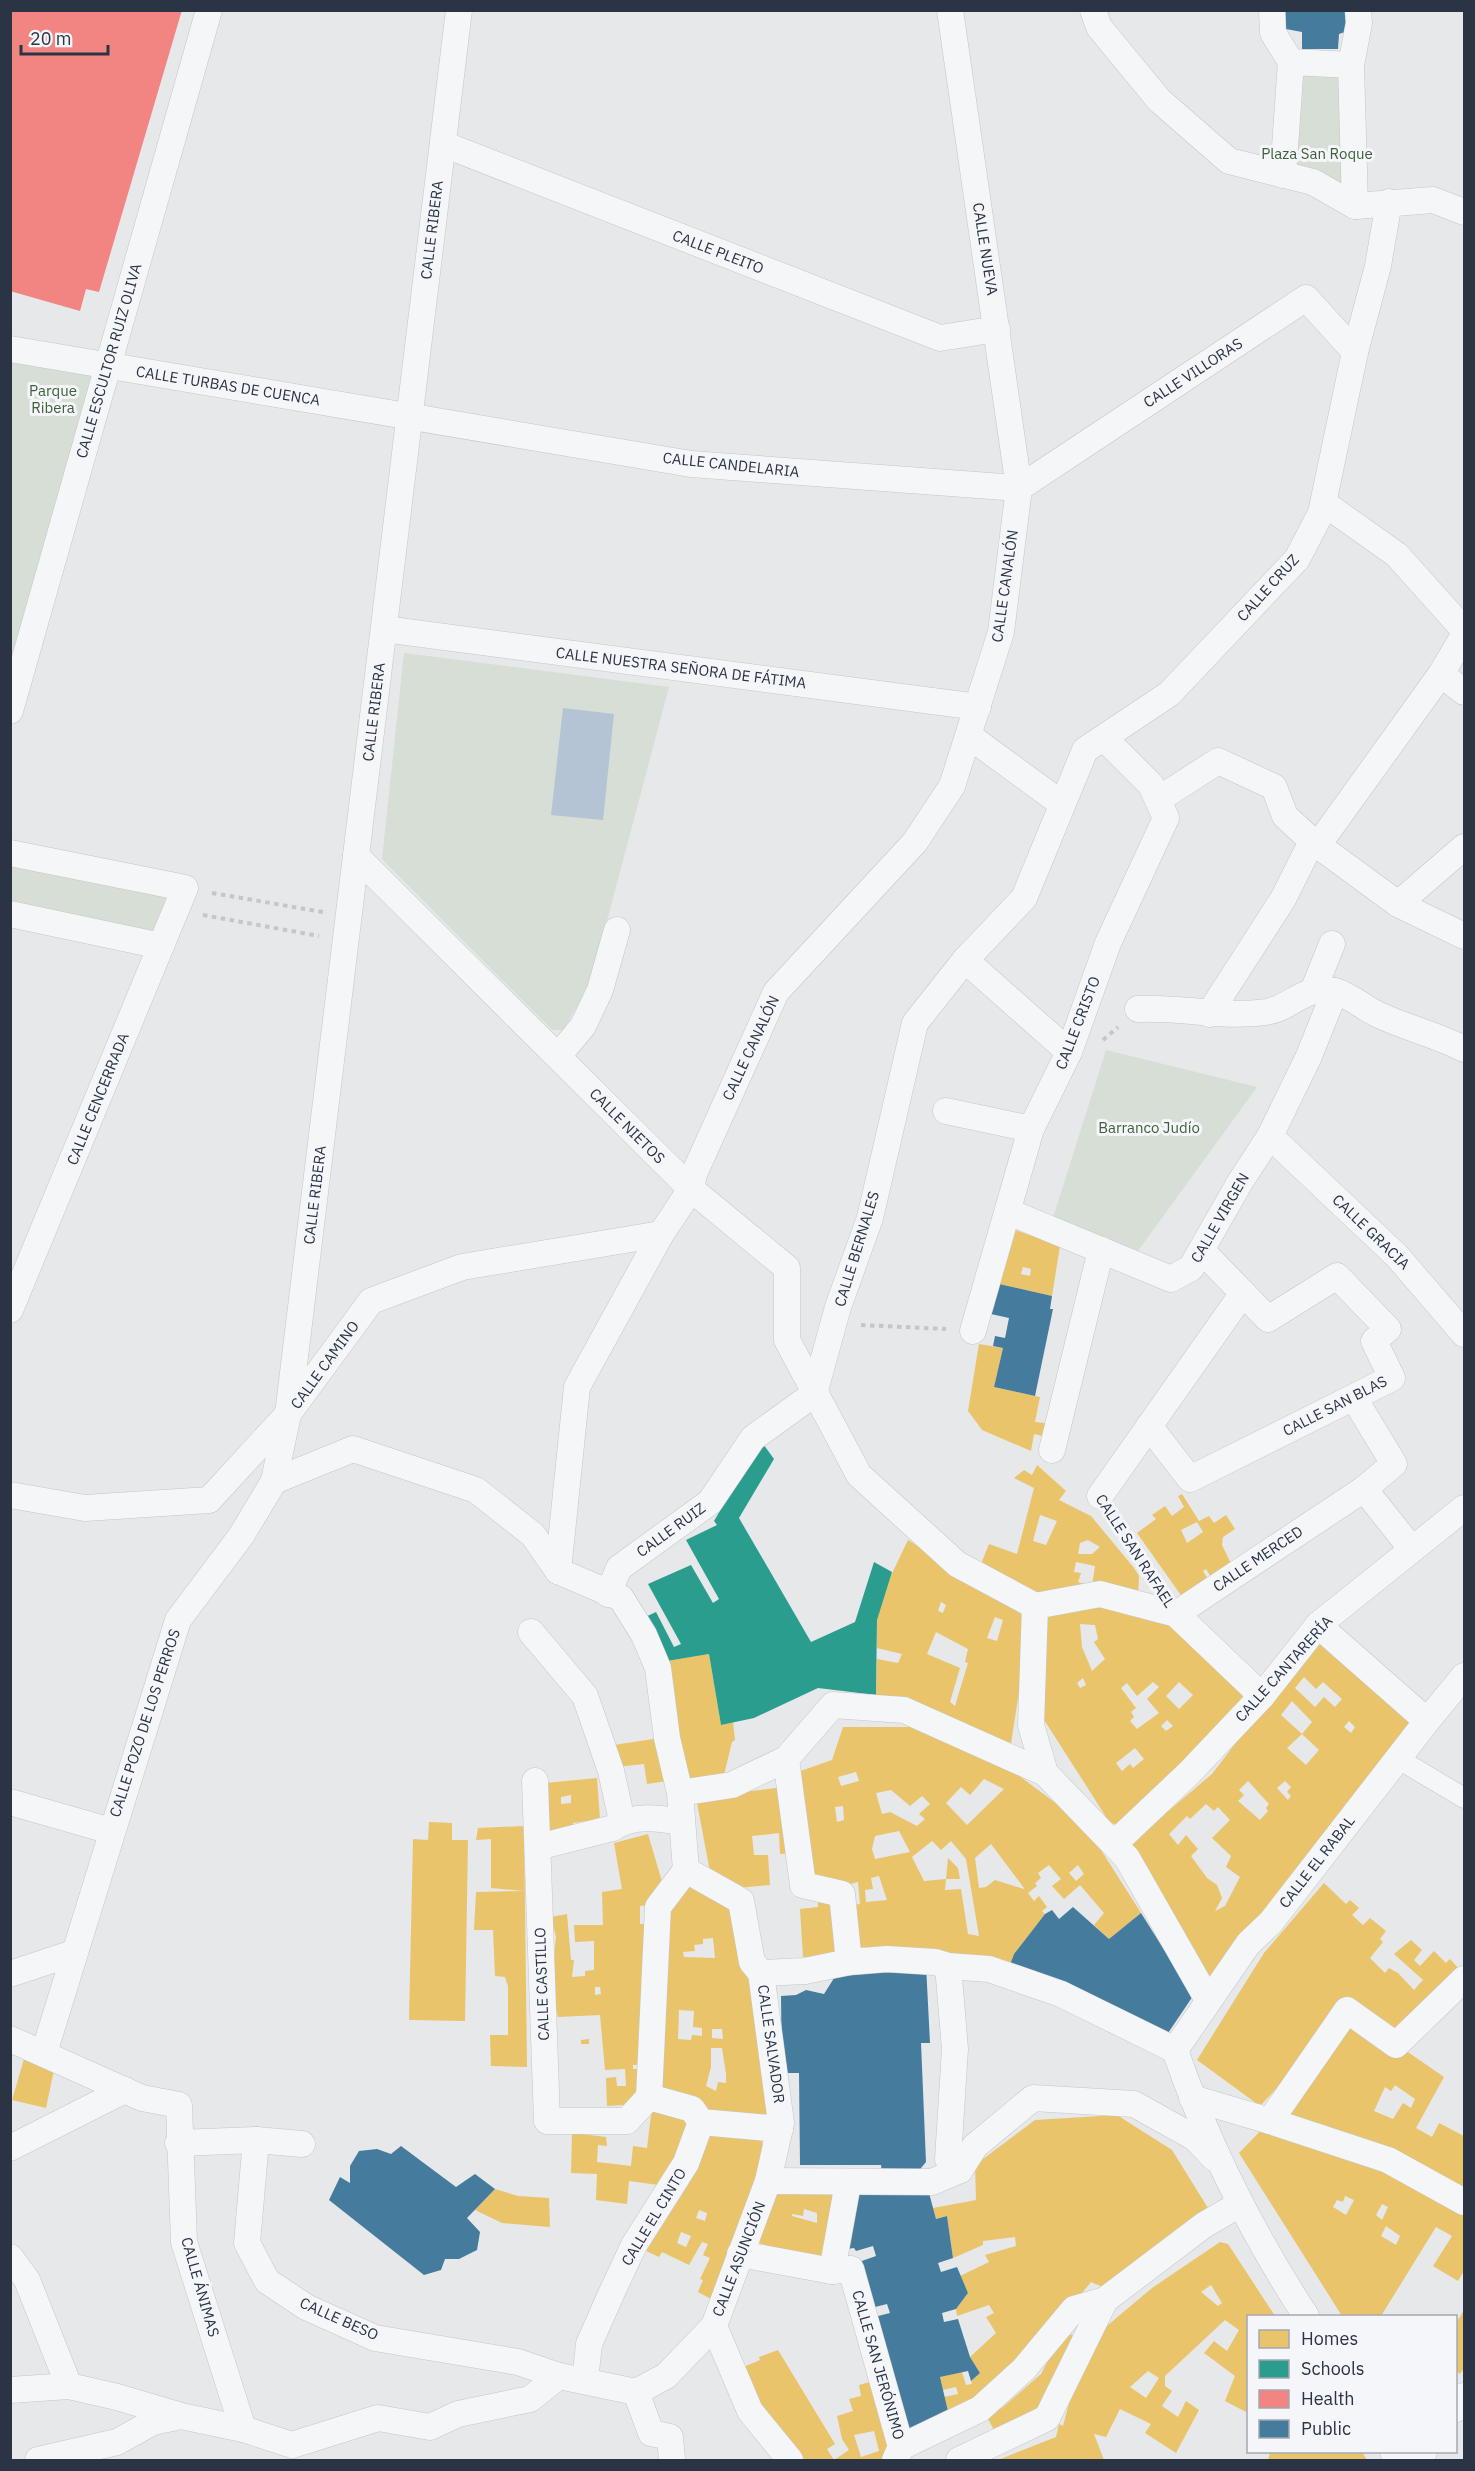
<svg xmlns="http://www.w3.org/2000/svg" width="1475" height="2471" font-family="'IBM Plex Sans',sans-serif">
<rect width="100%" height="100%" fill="#e6e8ea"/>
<!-- green -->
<g fill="#d6ded6">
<path d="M1296 63 1347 65 1350 203 1283 175Z"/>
<path d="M11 349 107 366 11 711Z"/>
<path d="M404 653 669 687 590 985 563 1030H552L382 859Z"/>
<path d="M11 853 185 888 161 946 11 914Z"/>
<path d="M1106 1050 1257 1087 1135 1255 1052 1221Z"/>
</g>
<!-- water -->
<path fill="#b4c4d5" d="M563 708 614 714 603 820 551 815Z"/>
<!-- homes -->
<g fill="#e9c46a" fill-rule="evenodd">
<path d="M1015 1230 1060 1246 1052 1296 999 1284ZM1023 1267 1031 1269 1030 1276 1021 1274Z"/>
<path d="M979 1344 1003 1348 994 1387 1040 1397 1035 1422 1045 1423 1042 1436 1034 1434 1031 1451 982 1430 968 1411Z"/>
<path d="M1037 1465 1066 1491 1059 1500 1091 1516 1134 1568 1139 1576 1138 1598 1092 1586 1095 1566 1076 1562 1074 1572 1081 1573 1078 1582 1091 1586 1041 1596 979 1569 989 1544 1017 1554 1034 1488 1014 1478 1024 1470 1032 1475ZM1040 1515 1057 1521 1046 1545 1033 1541ZM1088 1540 1100 1547 1092 1554H1078L1080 1543Z"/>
<path d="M1182 1494 1199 1521 1181 1530 1187 1543 1203 1532 1197 1522 1209 1516 1214 1523 1226 1515 1235 1529 1223 1537 1222 1545 1235 1572 1215 1583 1206 1569 1203 1571 1212 1586 1185 1601 1137 1533 1156 1519 1152 1515 1165 1506 1172 1516 1184 1507 1178 1496Z"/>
<path d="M908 1540 1031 1614 1010 1750 907 1702 876 1695 877 1659 898 1663 902 1654 877 1648V1620L886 1586ZM941 1602 946 1605 943 1613 938 1611ZM995 1617 1003 1620 997 1641 987 1638ZM936 1632 968 1649 965 1662 968 1663 955 1706 950 1702 960 1668 927 1654Z"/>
<path d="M1083 1601 1173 1620 1251 1693 1120 1825 1110 1823 1041 1715V1610ZM1080 1624 1095 1625 1098 1639 1094 1642 1105 1659 1092 1671 1082 1647ZM1083 1678 1086 1685 1080 1688 1077 1683ZM1153 1682 1159 1687 1147 1699 1159 1713 1137 1729 1130 1721 1134 1717 1131 1712 1136 1708 1121 1688 1127 1683 1137 1696ZM1179 1682 1193 1695 1179 1709 1166 1696ZM1167 1720 1173 1726 1166 1731 1161 1726ZM1135 1748 1144 1759 1133 1768 1130 1764 1122 1771 1116 1763Z"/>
<path d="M1319 1634 1415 1717 1323 1840 1208 1978 1127 1846 1212 1774ZM1304 1677 1316 1689 1323 1682 1342 1699 1335 1707 1324 1697 1315 1707 1295 1688ZM1292 1701 1312 1722 1302 1734 1319 1750 1306 1765 1287 1748 1302 1734 1281 1715ZM1349 1721 1355 1727 1351 1733 1344 1727ZM1248 1781 1269 1804 1266 1808 1268 1811 1260 1820 1238 1801 1244 1795 1239 1790ZM1285 1781 1291 1787 1287 1792 1291 1796 1288 1800 1277 1788ZM1206 1804 1214 1811 1218 1807 1230 1820 1212 1838 1231 1856 1226 1867 1240 1877 1225 1906 1215 1911 1222 1898 1217 1885 1207 1878 1191 1856 1198 1849 1186 1835 1178 1845 1169 1834 1187 1816 1190 1819Z"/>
<path d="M709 1654 721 1725 733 1722 735 1740 732 1742 723 1779 694 1783 680 1767 661 1662Z"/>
<path d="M843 1727H910L1018 1775 1069 1813 1094 1839 1141 1913 1109 1939 1094 1925 1104 1913 1080 1885 1064 1899 1052 1886 1061 1879 1049 1865 1038 1873 1041 1878 1035 1883 1037 1886 1028 1893 1034 1901 1039 1896 1047 1907 1042 1911 1045 1914 1014 1954 1008 1970 903 1950 860 1947 854 1905 860 1904 858 1882 847 1885 811 1883 795 1773 832 1760ZM856 1772 859 1781 841 1786 838 1777ZM984 1779 1004 1789 967 1825 946 1803 961 1787 970 1795ZM891 1790 910 1806 922 1796 930 1804 919 1814 925 1819 917 1826 890 1812 882 1814 876 1793ZM843 1806 844 1820 837 1822 835 1807ZM899 1831 910 1852 875 1859 872 1849 875 1836ZM932 1841 941 1850 951 1841 966 1859 979 1936 968 1934 961 1889 945 1890 946 1879H960L958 1868 948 1858 946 1879 924 1881 912 1857ZM991 1844 1024 1888V1889L995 1880 986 1887 979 1888 975 1858ZM1078 1865 1084 1874 1076 1881 1069 1873ZM879 1876 887 1900 866 1902 865 1890 873 1889 871 1878Z"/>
<path d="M660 1738 667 1781 647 1784 644 1764 616 1767 607 1746Z"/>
<path d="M597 1778 600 1819 573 1823V1829L549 1832 545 1783ZM571 1795V1803L561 1804V1797Z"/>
<path d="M784 1787 795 1853 780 1854 779 1833 752 1836 754 1855H768L770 1885 727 1889 711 1877 697 1803 701 1797Z"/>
<path d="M429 1822 452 1823V1840H468L465 2021 409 2020 413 1839 428 1840Z"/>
<path d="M524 1826 527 2067 491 2066 490 2035H508V1986L505 1977 495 1976 493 1930H474L476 1892 524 1891 491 1888V1839L476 1840 478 1828Z"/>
<path d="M648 1834 663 1885 650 1905 640 1906V1924H649L647 2065H633V2069H647L639 2104 607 2106 606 2078 616 2077 617 2086H626L625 2069 605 2070 600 2015 558 2017 551 1988 556 1937 551 1917 567 1914 571 1960H574L572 1977 585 1976V1971L594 1970V1941L575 1942 574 1925H603L602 1892 622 1889 614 1843ZM595 1987H600L601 1994 595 1995Z"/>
<path d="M1324 1883 1346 1904 1350 1900 1359 1908 1352 1915 1363 1925 1370 1918 1386 1931 1380 1939 1383 1942 1370 1958 1385 1973 1389 1968 1398 1973 1414 1990 1423 1980 1394 1954 1411 1940 1422 1950 1414 1960 1420 1966 1434 1951 1446 1963 1450 1959 1461 1971 1396 2038 1348 2001 1288 2076 1260 2106 1197 2060 1264 1953Z"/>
<path d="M691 1885 731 1901 757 2002 774 2121 721 2116 677 2095 658 2093 668 1906 679 1902 678 1888ZM713 1938 715 1958 684 1957 683 1952 695 1951 694 1945 703 1944V1939ZM679 2010 694 2011 693 2027 702 2028V2036L692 2035 691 2040 678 2039ZM712 2029H722L723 2039 712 2038ZM711 2048H722L726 2074V2083L718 2082 716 2091 706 2086 711 2067Z"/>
<path d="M818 1896H833L835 1956 803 1957 800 1909 818 1907Z"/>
<path d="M1349 2021 1402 2048 1444 2077 1416 2128 1432 2137 1439 2123 1464 2136V2192L1289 2115ZM1395 2085 1415 2099 1411 2108 1403 2103 1393 2119 1374 2111 1385 2087 1391 2091Z"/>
<path d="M589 2039V2044H581V2040Z"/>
<path d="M24 2059 40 2067 43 2061 55 2065 46 2108 12 2100Z"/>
<path d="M652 2107 691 2114 666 2186 629 2181 627 2204 596 2200 597 2174 571 2173 572 2133 606 2137 607 2146 598 2145 597 2162 631 2166 633 2146 647 2148Z"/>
<path d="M1117 2115 1172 2150 1208 2208 1105 2288 1091 2282 1040 2344 950 2420 944 2397 958 2394 956 2387 943 2390 940 2377 962 2372 966 2385 972 2384 971 2381 980 2373 970 2357 996 2333 986 2317 994 2313 989 2305 957 2316 956 2309 968 2293 960 2276 989 2262 985 2255 1016 2246 1015 2237 983 2241V2245L953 2258 947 2216 936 2219 933 2208 976 2200 975 2165 1035 2120Z"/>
<path d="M1270 2121 1464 2209V2271L1458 2281 1433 2266 1452 2236 1436 2227 1381 2316H1342L1239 2153ZM1345 2196 1354 2200 1346 2215 1333 2207 1337 2200 1343 2202ZM1382 2204 1388 2207 1382 2220 1376 2215ZM1386 2226 1400 2236 1396 2245 1381 2236Z"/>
<path d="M709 2126 759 2132 764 2148 743 2231 711 2299 698 2292 703 2280 700 2279 710 2258 703 2255 708 2244 702 2242 689 2265 662 2252 659 2257 644 2250 657 2220 681 2197ZM699 2210 707 2213 705 2221 696 2218ZM681 2232 691 2236 686 2247 677 2243Z"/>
<path d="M495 2189 518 2196 549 2198 550 2227 502 2223 475 2210Z"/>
<path d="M839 2190 822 2264 756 2242 771 2191ZM804 2209 817 2213V2223L792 2216V2214L803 2216Z"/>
<path d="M1220 2242 1228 2244 1275 2316H1248V2413L1225 2401 1235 2376 1204 2353 1214 2341 1227 2351 1239 2330 1225 2320 1165 2376V2386L1172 2391 1162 2406 1178 2417 1186 2401 1199 2410 1176 2453 1145 2433 1151 2424 1120 2409 1106 2437 1094 2434 1104 2460H998L1056 2437 1059 2424 1063 2426 1071 2396 1093 2343 1108 2325 1152 2288ZM1211 2285 1222 2303 1218 2306 1201 2292ZM1148 2371 1159 2378 1146 2398 1130 2387Z"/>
<path d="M1464 2310V2368L1460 2374 1456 2371V2323Z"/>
<path d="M1063 2331 1081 2339 1056 2390 1028 2417 996 2434 986 2415 1002 2408 1041 2374Z"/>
<path d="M778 2350 835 2444 827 2449 834 2460 849 2450 842 2439 837 2416 853 2411 849 2399 861 2396 859 2385 877 2380 887 2413 889 2460H798L755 2397 741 2368 760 2360 759 2357ZM874 2431 879 2451 861 2457 854 2435Z"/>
<path d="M1270 2452H1362L1367 2460H1268Z"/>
</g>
<!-- schools -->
<path fill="#2a9d8f" d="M761 1441 774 1459 739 1518 811 1642 855 1622 874 1562 892 1572 877 1620 876 1695 818 1688 754 1718 721 1725 709 1654 661 1662 641 1619 656 1612 674 1647 681 1644 648 1584 691 1565 713 1603 719 1599 686 1540 717 1525 714 1521Z"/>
<!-- health -->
<path fill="#f28482" d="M10 10H182L99 292 86 289 80 311 10 291Z"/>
<!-- public -->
<g fill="#457b9d">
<path d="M1285 10H1351V30L1339 34 1338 49H1302V32L1286 29Z"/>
<path d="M999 1284 1052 1296 1050 1309H1053L1035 1396 994 1387 1003 1348 993 1346 995 1336 1005 1338 1009 1318 991 1314Z"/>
<path d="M1073 1907 1109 1939 1141 1913 1193 1996 1162 2042 1008 1970 1014 1954 1045 1914 1052 1910 1059 1919Z"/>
<path d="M926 1965 930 2043H921L926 2162 916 2174 882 2173 881 2165H800L799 2073H782L781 1996 796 1995 806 1990 824 1994 836 1975 866 1974V1967Z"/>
<path d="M401 2146 456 2187 475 2174 495 2189 467 2218 480 2232 477 2250 459 2259H445L441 2270 424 2275 329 2200 340 2177 350 2183V2166L359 2151 377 2149 391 2154Z"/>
<path d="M849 2192 929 2193 936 2219 947 2216 953 2258 938 2263 941 2272 957 2267 968 2293 956 2309 942 2313 944 2322 958 2319 970 2357 980 2373 971 2381 968 2371 940 2377 950 2420 906 2431 874 2317 890 2313 887 2304 871 2308 859 2262 876 2256 873 2246 856 2251 854 2248 840 2250Z"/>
</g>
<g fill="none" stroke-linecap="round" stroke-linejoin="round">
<defs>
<path id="pedestrian" d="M1397 1758 1464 1798"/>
<g id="minor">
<path d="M1093 10 1099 27 1159 100 1229 161 1313 182 1355 206 1433 200 1464 212"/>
<path d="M1272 10 1273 33 1291 62"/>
<path d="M1351 65 1359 23 1358 10"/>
<path d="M443 144 940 338 997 329"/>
<path d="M1283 175 1291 62 1351 65 1355 206"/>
<path d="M10 349 691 464 1019 488"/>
<path d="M1019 488 1306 298 1355 352"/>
<path d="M1325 504 1397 555 1464 630"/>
<path d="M384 629 978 707"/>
<path d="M1441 674 1464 692"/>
<path d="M10 711 209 10"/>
<path d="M969 736 1062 804"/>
<path d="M1159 799 1218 761 1274 787 1285 816 1312 841 1398 904 1464 936"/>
<path d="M1318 845 1441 674 1464 635"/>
<path d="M10 853 185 888 10 1310"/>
<path d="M356 856 691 1189 787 1268V1340L859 1475 957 1564 1035 1606"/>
<path d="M1398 904 1464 847"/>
<path d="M10 914 161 946"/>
<path d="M965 960 1069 1052"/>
<path d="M1313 991 1332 944"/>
<path d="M1138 1009C1181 1007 1224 1018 1266 1012 1292 1008 1303 985 1335 991 1350 995 1365 1009 1379 1015 1407 1028 1437 1035 1464 1049"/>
<path d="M1209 1014 1283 899 1312 841"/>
<path d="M558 1056 583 1026 600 990 617 930"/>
<path d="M946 1111 1031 1129"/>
<path d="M1270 1136 1397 1256 1464 1334"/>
<path d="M1009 1212 1171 1279 1191 1268 1240 1182 1270 1136 1309 1056 1335 991"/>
<path d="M973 1331 1031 1129 1069 1052 1108 943 1166 818 1151 785 1104 738"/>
<path d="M814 1394 838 1307 870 1218 915 1023 965 960 1024 898 1085 750 1169 694 1297 559 1321 513 1355 352 1378 266 1389 202"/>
<path d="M1149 1426 1190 1479 1392 1378 1374 1341 1388 1329 1337 1276 1268 1319 1202 1251"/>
<path d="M1052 1450 1101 1250"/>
<path d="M274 1481 353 1449 476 1490 533 1535 558 1571"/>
<path d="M1364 1489 1411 1548"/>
<path d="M10 1495 85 1508 209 1500 288 1414 371 1301 462 1267 661 1234"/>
<path d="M1100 1496 1243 1293"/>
<path d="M558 1571 577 1387 661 1234 691 1189 694 1174 776 992 915 842 952 786 1001 632 1019 488 950 10"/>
<path d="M558 1571 621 1598 644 1635 658 1668 667 1738 680 1793"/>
<path d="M608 1594 619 1568 710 1502 753 1438 814 1394"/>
<path d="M1035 1606 1100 1594 1176 1614 1364 1489 1394 1464 1354 1398"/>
<path d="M1035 1606 1031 1725 1045 1773 1127 1858 1208 2000"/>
<path d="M1176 1614 1262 1696"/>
<path d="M1318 1625 1427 1721"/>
<path d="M531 1632 585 1696 611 1771 622 1821"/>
<path d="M786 1759 803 1885 842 1894 849 1962"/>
<path d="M535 1781 547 2121H627L649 2097 692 2109 701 2122 780 2129"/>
<path d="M10 1802 111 1831"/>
<path d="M1115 1843 1190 1772 1262 1696 1318 1625 1464 1508"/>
<path d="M538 1847 613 1828C633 1814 659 1818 682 1822"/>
<path d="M686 1870 680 1793 732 1785 786 1759 833 1705 904 1710 1045 1773"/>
<path d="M948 1966 955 2049 948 2159 960 2170"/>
<path d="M761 1973 805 1971 849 1962 887 1959 935 1962 948 1966 989 1969 1061 1994 1175 2050C1207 2143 1252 2233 1306 2316"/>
<path d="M10 1974 73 1953"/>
<path d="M10 2039 142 2098 179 2105 184 2242 243 2429"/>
<path d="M1175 2050 1248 1944 1271 1922 1427 1721 1464 1676"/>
<path d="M44 2053 178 1620 241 1536 274 1481 288 1414 459 10"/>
<path d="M649 2097 658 1907 686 1870"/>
<path d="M1192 2098 1270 2121 1388 2160 1464 2202"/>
<path d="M1270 2121 1347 2010 1396 2045 1464 1979"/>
<path d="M256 2140 247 2243 267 2281 306 2307 375 2338 518 2362 559 2376"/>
<path d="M178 2143 256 2140 302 2144"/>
<path d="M10 2148 125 2090"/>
<path d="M960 2170 975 2146 1033 2098 1134 2104 1195 2138 1214 2158"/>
<path d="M768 2181 932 2182 960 2170"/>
<path d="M848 2183 832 2271 851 2269 901 2447 895 2460"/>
<path d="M740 2254 832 2271"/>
<path d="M10 2257 27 2280 69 2386"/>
<path d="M714 2326 750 2411 790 2460"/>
<path d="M585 2380 589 2344 612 2292 634 2245 686 2163 701 2122"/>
<path d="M10 2390 69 2386 117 2397 178 2415"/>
<path d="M636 2392 651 2433 670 2437 672 2460"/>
<path d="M1456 2409 1464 2396"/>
<path d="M901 2447 980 2409 1024 2369 1074 2309 1105 2300"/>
<path d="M1393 2452 1399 2460"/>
<path d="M38 2460 117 2442 153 2422 181 2416 243 2429 292 2445 378 2418 430 2427 458 2414 530 2399 559 2376 636 2392 666 2376 714 2326 768 2181 781 2123 761 1973 752 1962 741 1901 686 1870"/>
<path d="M959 2460 1047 2418 1105 2300 1204 2225 1240 2204"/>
<path d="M1418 2460 1424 2452"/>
</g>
</defs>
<!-- pedestrian casing -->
<use href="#pedestrian" stroke="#c4c6c8" stroke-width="21"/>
<!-- minor casing -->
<use href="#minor" stroke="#c4c6c8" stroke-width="27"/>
<!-- path -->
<g stroke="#c5c6ca" stroke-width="4" stroke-dasharray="4.5 4.5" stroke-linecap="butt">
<path d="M212 893 323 912"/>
<path d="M203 915 319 936"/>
<path d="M1103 1040 1118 1027"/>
<path d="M861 1325 946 1329"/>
<path d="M1115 1519 1155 1581"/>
</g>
<!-- pedestrian -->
<use href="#pedestrian" stroke="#f5f6f7" stroke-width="20"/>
<!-- minor -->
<use href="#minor" stroke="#f5f6f7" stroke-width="26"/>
</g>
<g text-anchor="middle" stroke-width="6" stroke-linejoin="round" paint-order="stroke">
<!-- park labels -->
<g font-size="15" fill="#3f6138" stroke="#f4f6f9">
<text x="1317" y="159">Plaza San Roque</text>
<text x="53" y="396">Parque<tspan x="53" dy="17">Ribera</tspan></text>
<text x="1149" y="1133">Barranco Judío</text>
</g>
<!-- street labels -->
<g font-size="15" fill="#2b3445" stroke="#f4f6f9">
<text transform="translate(432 230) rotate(-83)" y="5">CALLE RIBERA</text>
<text transform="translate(985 249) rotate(81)" y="5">CALLE NUEVA</text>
<text transform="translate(718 252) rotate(21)" y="5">CALLE PLEITO</text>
<text transform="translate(109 361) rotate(-74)" y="5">CALLE ESCULTOR RUIZ OLIVA</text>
<text transform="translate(1193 373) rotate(-33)" y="5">CALLE VILLORAS</text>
<text transform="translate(228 386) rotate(9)" y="5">CALLE TURBAS DE CUENCA</text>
<text transform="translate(731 465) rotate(6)" y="5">CALLE CANDELARIA</text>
<text transform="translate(1005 586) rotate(-82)" y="5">CALLE CANALÓN</text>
<text transform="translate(1268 588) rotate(-48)" y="5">CALLE CRUZ</text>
<text transform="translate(681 668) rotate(7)" y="5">CALLE NUESTRA SEÑORA DE FÁTIMA</text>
<text transform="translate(374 712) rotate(-83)" y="5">CALLE RIBERA</text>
<text transform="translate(1078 1023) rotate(-69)" y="5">CALLE CRISTO</text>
<text transform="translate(751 1048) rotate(-65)" y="5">CALLE CANALÓN</text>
<text transform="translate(98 1099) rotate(-68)" y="5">CALLE CENCERRADA</text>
<text transform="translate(627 1126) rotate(45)" y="5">CALLE NIETOS</text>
<text transform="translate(315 1195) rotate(-83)" y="5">CALLE RIBERA</text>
<text transform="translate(1220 1218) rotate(-60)" y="5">CALLE VIRGEN</text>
<text transform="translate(1371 1232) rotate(44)" y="5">CALLE GRACIA</text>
<text transform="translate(857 1249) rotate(-73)" y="5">CALLE BERNALES</text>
<text transform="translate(325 1365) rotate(-54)" y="5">CALLE CAMINO</text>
<text transform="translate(1335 1406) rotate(-27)" y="5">CALLE SAN BLAS</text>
<text transform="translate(671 1530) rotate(-36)" y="5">CALLE RUIZ</text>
<text transform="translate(1135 1551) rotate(57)" y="5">CALLE SAN RAFAEL</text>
<text transform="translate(1258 1559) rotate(-34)" y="5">CALLE MERCED</text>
<text transform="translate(1284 1669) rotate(-48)" y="5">CALLE CANTARERÍA</text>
<text transform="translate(145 1723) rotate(-72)" y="5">CALLE POZO DE LOS PERROS</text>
<text transform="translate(1317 1862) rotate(-52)" y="5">CALLE EL RABAL</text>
<text transform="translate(542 1984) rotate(-92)" y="5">CALLE CASTILLO</text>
<text transform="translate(771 2044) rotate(82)" y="5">CALLE SALVADOR</text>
<text transform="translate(654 2217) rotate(-59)" y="5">CALLE EL CINTO</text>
<text transform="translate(739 2259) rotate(-69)" y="5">CALLE ASUNCIÓN</text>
<text transform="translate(200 2287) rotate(74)" y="5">CALLE ÁNIMAS</text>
<text transform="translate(339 2319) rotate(24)" y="5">CALLE BESO</text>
<text transform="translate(878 2365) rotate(74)" y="5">CALLE SAN JERÓNIMO</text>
</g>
</g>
<!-- border -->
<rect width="1475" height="2471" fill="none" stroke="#2b3445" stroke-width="24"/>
<!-- legend -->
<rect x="1247" y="2315" width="210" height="138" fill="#f4f6f9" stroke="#a4a8b1" stroke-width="1.5"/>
<rect x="1259" y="2330" width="30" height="18" fill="#e9c46a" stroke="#a4a8b1" stroke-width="1.5"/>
<text x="1301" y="2345" font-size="18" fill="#2b3445">Homes</text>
<rect x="1259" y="2360" width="30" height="18" fill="#2a9d8f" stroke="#a4a8b1" stroke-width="1.5"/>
<text x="1301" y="2375" font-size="18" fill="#2b3445">Schools</text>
<rect x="1259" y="2390" width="30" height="18" fill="#f28482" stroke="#a4a8b1" stroke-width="1.5"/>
<text x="1301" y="2405" font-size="18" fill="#2b3445">Health</text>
<rect x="1259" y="2420" width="30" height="18" fill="#457b9d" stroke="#a4a8b1" stroke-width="1.5"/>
<text x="1301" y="2435" font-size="18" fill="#2b3445">Public</text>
<!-- scale -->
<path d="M21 45v9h87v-9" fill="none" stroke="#2b3445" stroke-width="3"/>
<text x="30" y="45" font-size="18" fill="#2b3445" stroke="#f4f6f9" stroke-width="4.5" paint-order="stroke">20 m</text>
</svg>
